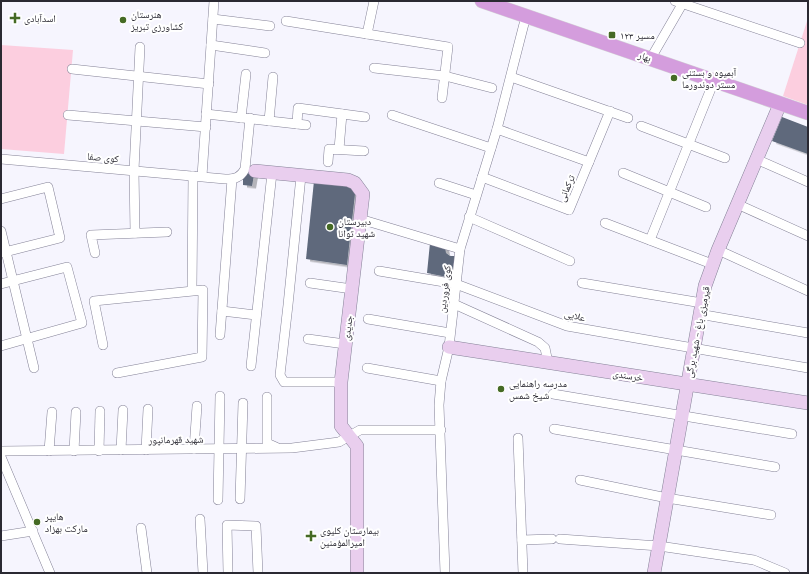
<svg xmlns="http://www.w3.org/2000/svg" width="809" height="574" font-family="'Playfair Display','Noto Naskh Arabic',serif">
<defs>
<filter id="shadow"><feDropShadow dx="4" dy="2.5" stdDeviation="0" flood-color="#0004"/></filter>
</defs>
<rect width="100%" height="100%" fill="#f6f5fe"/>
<!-- green -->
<g fill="#fccedf">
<path d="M808 18V105L783 96Z"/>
<path d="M1 45 73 50 64 154 1 149Z"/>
</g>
<!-- building -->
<g fill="#5e697b" filter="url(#shadow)">
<path d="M782 117 808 127V154L772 141Z"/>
<path d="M247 173 254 175 252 186 243 185V179Z"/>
<path d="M314 181 351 184 355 194 347 265 306 259Z"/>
<path d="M430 243 445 247 446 253 450 256H455L452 274 447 277 427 273Z"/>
</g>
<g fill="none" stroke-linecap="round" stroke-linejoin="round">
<defs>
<g id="street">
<path d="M675 1 800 43"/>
<path d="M213 19 270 26"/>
<path d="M286 21 448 47 442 98"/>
<path d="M367 34 374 1"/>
<path d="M211 45 265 53"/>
<path d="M651 58 684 1"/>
<path d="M374 68 445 76 492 88"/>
<path d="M72 69 209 84"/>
<path d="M511 77 628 118"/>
<path d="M206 114 306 125"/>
<path d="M68 115 206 127"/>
<path d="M392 115 491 148"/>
<path d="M241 118 246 74"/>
<path d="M269 121 273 77"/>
<path d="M297 124 298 108 365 117"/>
<path d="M641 126 725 158"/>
<path d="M497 129 589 162"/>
<path d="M339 149 342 114"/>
<path d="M1 159 225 179C235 179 240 178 245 169L250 118"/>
<path d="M756 159 808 182"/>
<path d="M328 162 329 149 364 151"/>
<path d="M623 173 706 207"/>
<path d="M202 176 214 1"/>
<path d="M301 176 288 305 280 375 284 382H341"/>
<path d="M482 177 569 210 610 111"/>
<path d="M439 183 476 195"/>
<path d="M1 199 48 187 60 238 1 253"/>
<path d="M737 204 808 236"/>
<path d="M469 217 570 261"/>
<path d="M360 219 460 249"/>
<path d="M605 223 712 264"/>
<path d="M1 231 34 368"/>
<path d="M135 233 134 170 140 47"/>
<path d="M650 240 714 81"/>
<path d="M718 250 808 291"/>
<path d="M95 253 91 235 167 232"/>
<path d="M379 271 456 284 567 326 808 368"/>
<path d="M310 283 352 289"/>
<path d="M582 283 702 303"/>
<path d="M1 284 67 267 82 323 1 346"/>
<path d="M192 290 193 176"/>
<path d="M454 304 538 342 545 348 548 363"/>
<path d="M222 311 256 315"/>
<path d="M699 314 808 333"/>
<path d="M368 319 450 333"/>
<path d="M220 335 232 179"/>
<path d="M308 339 345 344"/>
<path d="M103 345 94 301 203 290 202 357 117 373"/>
<path d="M251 366 272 173"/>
<path d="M367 368 441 381"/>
<path d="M553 394 792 434"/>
<path d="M267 397V443L276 447"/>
<path d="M554 429 775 467"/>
<path d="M518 438 523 573"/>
<path d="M194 449 197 406"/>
<path d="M121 450 123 410"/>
<path d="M146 450 148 409"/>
<path d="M1 451 292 448 339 442 360 430H441"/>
<path d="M49 451 52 412"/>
<path d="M74 451 76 412"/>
<path d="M99 451 100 411"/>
<path d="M1 457 50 573"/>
<path d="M580 480 667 498 771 515"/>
<path d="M240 499 243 403"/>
<path d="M218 500 220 396"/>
<path d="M200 519 203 573"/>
<path d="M141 528 147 573"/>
<path d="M1 536 33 531"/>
<path d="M560 539 659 546 754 560 785 573"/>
<path d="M522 540 552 539"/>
<path d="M228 573 227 525 256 526 258 573"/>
<path d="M445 573 439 405 441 381 449 347 460 249 497 129 526 16"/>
</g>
<g id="secondary">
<path d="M255 171 348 180 355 183 363 194 341 382V426L357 446V573"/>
<path d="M449 347 808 403"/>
<path d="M654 573 705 286 718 250 780 104"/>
</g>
<path id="primary" d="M482 1 808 113"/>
</defs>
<!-- street casing -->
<use href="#street" stroke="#848297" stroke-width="10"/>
<!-- secondary casing -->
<use href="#secondary" stroke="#848297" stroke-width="14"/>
<!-- primary casing -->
<use href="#primary" stroke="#d4d4d6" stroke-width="15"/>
<!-- street -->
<use href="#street" stroke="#fff" stroke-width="9"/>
<!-- secondary -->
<use href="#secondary" stroke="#e9ceee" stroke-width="13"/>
<!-- primary -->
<use href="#primary" stroke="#d49ddd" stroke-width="14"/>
</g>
<!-- markers -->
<g fill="#456a24" stroke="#fff" stroke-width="1.5">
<path d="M13 12h4v4h4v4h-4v4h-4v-4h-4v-4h4z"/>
<circle cx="123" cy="20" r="4"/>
<rect x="608" y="31" width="8" height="8" rx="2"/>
<circle cx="674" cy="78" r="4"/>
<circle cx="330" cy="227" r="4"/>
<circle cx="501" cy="389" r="4"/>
<circle cx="37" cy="522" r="4"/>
<path d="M309 530h4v4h4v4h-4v4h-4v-4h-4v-4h4z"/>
</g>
<g text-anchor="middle" stroke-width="4" stroke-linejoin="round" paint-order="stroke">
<!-- poi labels -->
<g font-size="10" fill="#2a2932" stroke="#fff" text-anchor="start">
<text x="131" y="18">هنرستان<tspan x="131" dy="12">کشاورزی تبریز</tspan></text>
<text x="24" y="22">اسدآبادی</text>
<text x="620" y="39">مسیر ۱۲۳</text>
<text x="682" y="76">آبمیوه و بستنی<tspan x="682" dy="12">مستر دوندورما</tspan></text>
<text x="338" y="225">دبیرستان<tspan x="338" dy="12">شهید توانا</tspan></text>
<text x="509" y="387">مدرسه راهنمایی<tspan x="509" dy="12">شیخ شمس</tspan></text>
<text x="45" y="520">هایپر<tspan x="45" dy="12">مارکت بهزاد</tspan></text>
<text x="320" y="534">بیمارستان کلیوی<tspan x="320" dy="12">امیرالمؤمنین</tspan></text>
</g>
<!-- street labels -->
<g font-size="10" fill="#2a2932" stroke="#fff">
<text transform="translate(645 56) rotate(19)" y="4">بهار</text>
<text transform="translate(103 157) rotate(5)" y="4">کوی صفا</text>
<text transform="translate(566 188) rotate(-67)" y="4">ترکمانی</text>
<text transform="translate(444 289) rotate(-83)" y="4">کوی فروردین</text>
<text transform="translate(575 315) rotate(14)" y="4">علایی</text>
<text transform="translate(347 328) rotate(-83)" y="4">جدیدی</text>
<text transform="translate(697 332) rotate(-79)" y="4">قیرمیزی باغ - شهید برگی</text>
<text transform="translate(628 375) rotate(9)" y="4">خرسندی</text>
<text transform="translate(176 439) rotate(-1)" y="4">شهید قهرمانپور</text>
</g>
</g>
<!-- border -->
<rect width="809" height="574" fill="none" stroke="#2a2932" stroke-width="4"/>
</svg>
